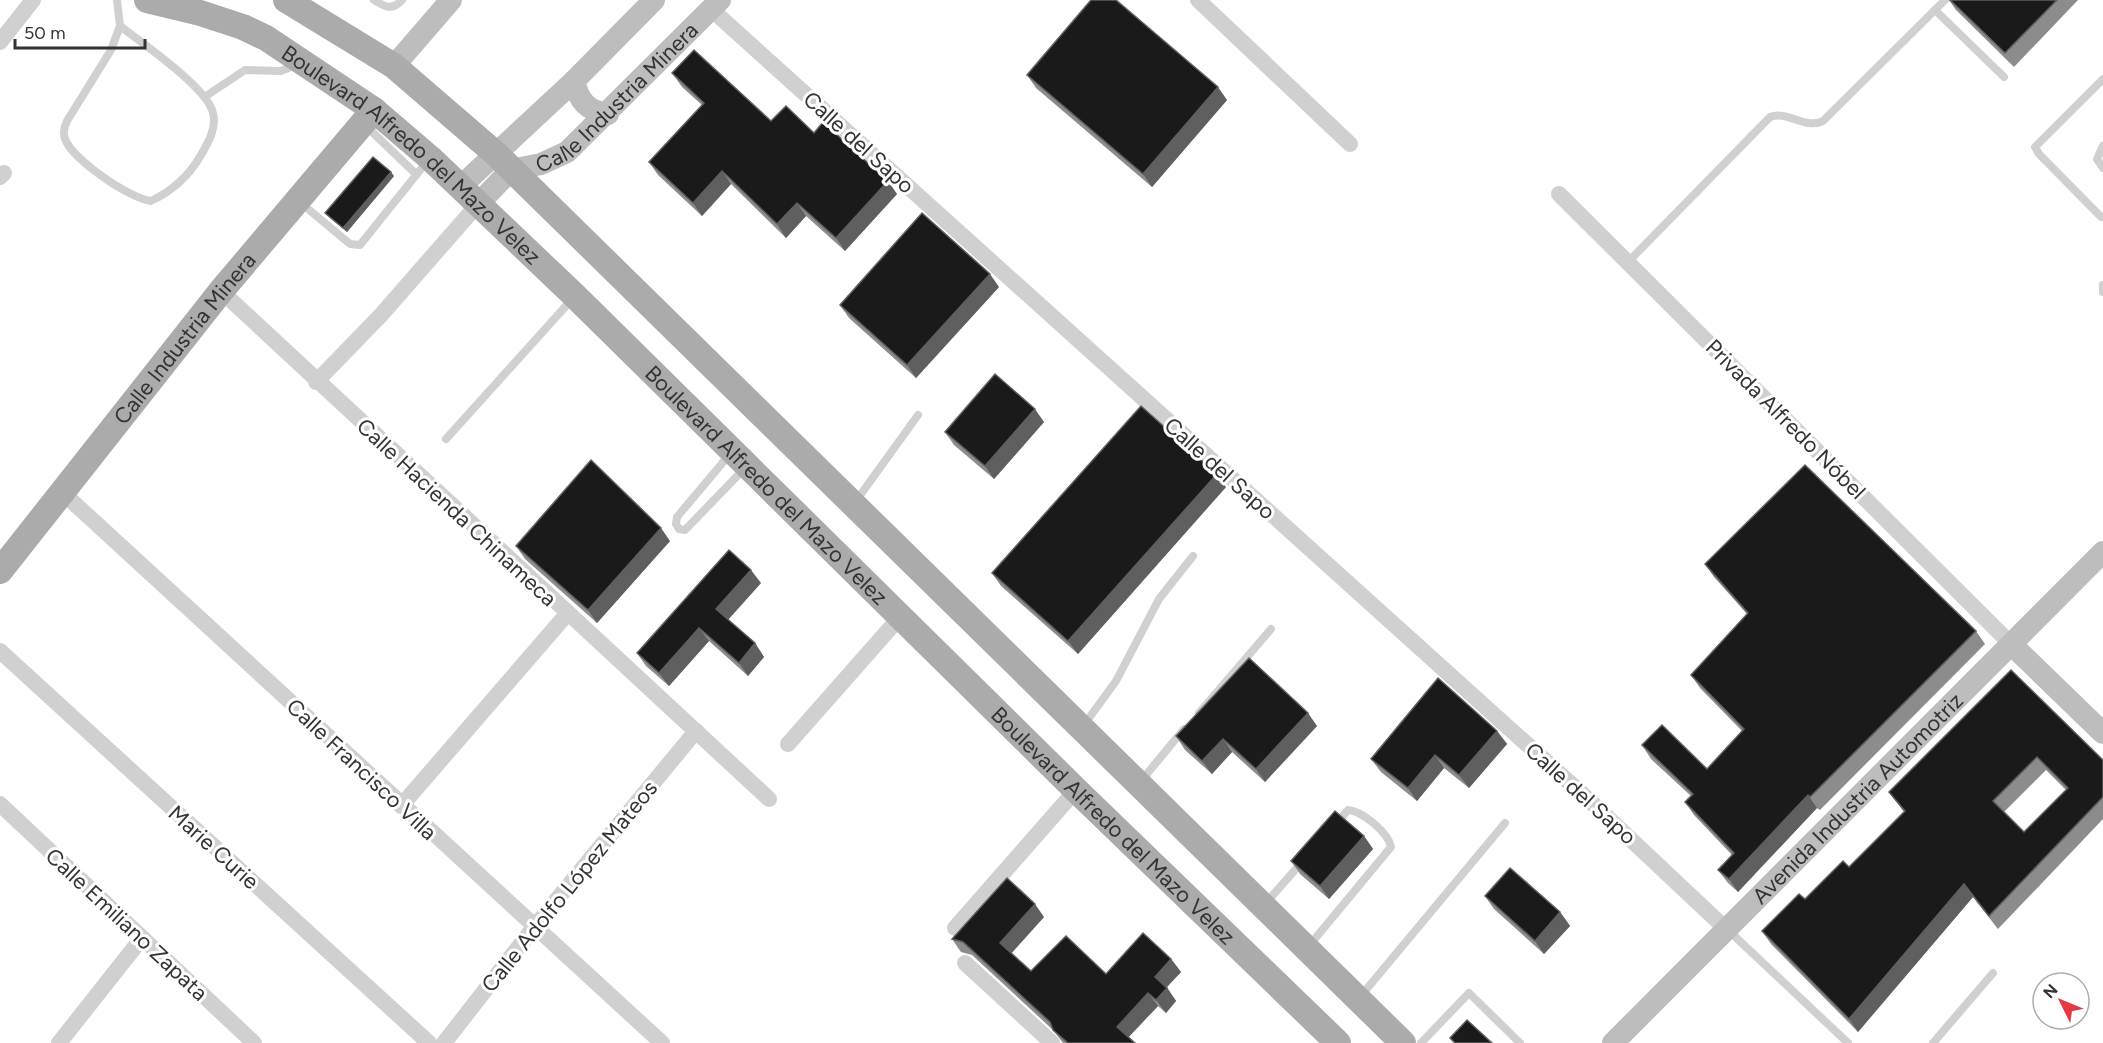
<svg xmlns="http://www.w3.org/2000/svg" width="2103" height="1043" font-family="Figtree,sans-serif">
<rect width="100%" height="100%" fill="#fff"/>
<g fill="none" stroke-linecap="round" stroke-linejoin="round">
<!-- service -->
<g stroke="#d0d0d0" stroke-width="8">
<path d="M117 0 120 26 111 50 67 121C64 127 63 133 65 139 72 159 130 199 151 201 172 191 189 176 201 155 208 143 217 128 213 113 208 88 142 43 120 26"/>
<path d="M374 0C385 7 392 11 402 0"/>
<path d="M1935 10 2004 77"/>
<path d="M206 96 245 70 281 71 298 64"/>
<path d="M366 126 416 174"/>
<path d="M2103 146 2097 159 2103 168"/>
<path d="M301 203 350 244 360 245 429 159"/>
<path d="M2101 217 2039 154 2035 147 2103 79"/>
<path d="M1628 262 1770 117C1787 110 1806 130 1823 121L1945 0"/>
<path d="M2103 285V292"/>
<path d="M446 439 574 297"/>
<path d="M730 454 677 517 676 524 679 529 685 530 745 468"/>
<path d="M856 501 918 415"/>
<path d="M1199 713 1271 629"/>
<path d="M1084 725 1116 681 1159 599 1193 556"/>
<path d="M1141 781 1184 729"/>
<path d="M1264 905 1303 861"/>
<path d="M1728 930 1848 1043"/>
<path d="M1308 947 1391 847C1388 832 1362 811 1348 810L1336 824"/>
<path d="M1360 997 1505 823"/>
<path d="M1421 1043 1469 993 1520 1043"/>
<path d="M1933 1043 1993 973"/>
</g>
<!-- minor -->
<g stroke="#d0d0d0" stroke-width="16">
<path d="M1198 0 1350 144"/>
<path d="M711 9 1591 802 1726 929"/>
<path d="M0 42 33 0"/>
<path d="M0 177 4 173"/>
<path d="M1559 194 2012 645"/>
<path d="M221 291 769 799"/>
<path d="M316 382 381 315 479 203"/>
<path d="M63 493 662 1043"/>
<path d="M0 651 429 1043"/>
<path d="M788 744 900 617"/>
<path d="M0 804 254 1043"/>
<path d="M401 806 567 614"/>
<path d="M955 928 1076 790"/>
<path d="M965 963 1052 1043"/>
<path d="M59 1043 142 938"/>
<path d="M444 1043 535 926 696 731"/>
</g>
<!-- secondary -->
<g stroke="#bdbdbd" stroke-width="22">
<path d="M394 66 451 0"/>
<path d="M574 81C579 101 587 111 608 114"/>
<path d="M460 187 574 81 654 0"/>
<path id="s1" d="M479 203 511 170 541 164 567 152 720 0"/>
<path d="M2012 645 2103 733"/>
<path id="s2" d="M1613 1043 2103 552"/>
</g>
<!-- primary -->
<g stroke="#ababab" stroke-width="26">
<path id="s3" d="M147 0 197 12 243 27 266 38 374 110 430 158 575 296 1076 790 1338 1043"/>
<path d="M286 0 394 66 496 154 1403 1043"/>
<path id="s4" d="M0 571 221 291 374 110"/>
</g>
</g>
<!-- wall -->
<g fill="#8c8c8c" fill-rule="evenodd">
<path d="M1949 0H2078L2014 67 1956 10Z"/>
<path d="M672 73 771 121 814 133 897 194 845 251 806 216 786 238 731 184 702 216 658 175 649 162 702 105 682 87Z"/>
<path d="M1027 75 1227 100 1152 187 1036 88Z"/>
<path d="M394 176 347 232 329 217 325 213Z"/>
<path d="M999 287 916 378 849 318 840 305Z"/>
<path d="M1044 422 994 479 954 445 945 432Z"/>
<path d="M1226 487 1078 654 1001 586 992 573Z"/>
<path d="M670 541 597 623 525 559 516 546Z"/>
<path d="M1705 564 1976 631 1985 644 1820 810 1817 808 1738 892 1728 883 1718 870 1732 855 1694 815 1685 802 1691 796 1651 759 1642 745 1707 769 1742 731 1700 688 1691 675 1747 614 1714 577Z"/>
<path d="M761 583 728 620 755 643 764 657 748 676 709 641 669 686 646 666 637 653Z"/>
<path d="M2011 670 2103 760V819L1998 929 1973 897 1858 1032 1771 944 1762 931 1849 867 1904 812 1889 792ZM2046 770 2066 790 2024 832 2004 812Z"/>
<path d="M1317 726 1265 782 1232 752 1212 774 1185 750 1176 736Z"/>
<path d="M1497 731 1507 744 1469 788 1444 768 1417 801 1381 772 1371 759Z"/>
<path d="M1364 836 1373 849 1329 899 1300 874 1291 861Z"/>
<path d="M1485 896 1560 912 1570 926 1544 954 1494 909Z"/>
<path d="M1044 917 1011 953 1031 971 1106 974 1171 959 1181 972 1167 987 1176 1001 1166 1013 1158 1006 1128 1037 1135 1043H1063L1053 1030 972 955 961 952 952 939Z"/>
</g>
<!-- shaded-wall -->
<g fill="#5f5f5f">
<path d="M1218 87 1227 100 1152 187 1143 174Z"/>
<path d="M722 171 731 184 702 216 693 203Z"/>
<path d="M391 172 394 176 347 232 343 228Z"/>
<path d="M888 181 897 194 845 251 836 238Z"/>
<path d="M797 203 806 216 786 238 777 224Z"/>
<path d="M990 274 999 287 916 378 907 365Z"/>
<path d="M1035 409 1044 422 994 479 985 466Z"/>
<path d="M1217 474 1226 487 1078 654 1068 641Z"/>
<path d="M661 528 670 541 597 623 588 610Z"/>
<path d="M751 570 761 583 725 623 716 609Z"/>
<path d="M699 628 709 641 669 686 659 673Z"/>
<path d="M755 643 764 657 748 676 739 663Z"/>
<path d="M1308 713 1317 726 1265 782 1256 769Z"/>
<path d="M1497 731 1507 744 1469 788 1459 775Z"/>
<path d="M1223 739 1232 752 1212 774 1202 761Z"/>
<path d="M1435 755 1444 768 1417 801 1408 788Z"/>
<path d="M1808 795 1817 808 1738 892 1729 879Z"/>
<path d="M1364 836 1373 849 1329 899 1320 886Z"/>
<path d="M1964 884 1973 897 1858 1032 1849 1019Z"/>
<path d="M1035 904 1044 917 1009 956 1000 943Z"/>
<path d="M1560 912 1570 926 1544 954 1535 941Z"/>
<path d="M1171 959 1181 972 1164 990 1155 977Z"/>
<path d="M1167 988 1176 1001 1166 1013 1156 1000Z"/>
<path d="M1148 993 1158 1006 1126 1040 1117 1027Z"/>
</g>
<!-- building -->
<g fill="#1a1a1a" stroke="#5f5f5f" stroke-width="1.5" fill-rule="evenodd">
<path d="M1091 0H1116L1218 87 1143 174 1027 75Z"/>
<path d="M1950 0H2057L2005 53Z"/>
<path d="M694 50 771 121 786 106 814 133 823 122 888 181 836 238 797 203 777 224 722 171 693 203 649 162 704 103 672 73Z"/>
<path d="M373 157 391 172 343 228 325 213Z"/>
<path d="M922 213 990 274 907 365 840 305Z"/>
<path d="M995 374 1035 409 985 466 945 432Z"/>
<path d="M1141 406 1217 474 1068 641 992 573Z"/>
<path d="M591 460 661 528 588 610 516 546Z"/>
<path d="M1805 465 1976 631 1810 797 1808 795 1729 879 1718 870 1734 853 1685 802 1693 794 1642 745 1662 725 1707 769 1744 729 1691 675 1748 613 1705 564Z"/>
<path d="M729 550 751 570 716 609 755 643 739 663 699 628 659 673 637 653Z"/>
<path d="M1249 658 1308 713 1256 769 1223 739 1202 761 1176 736Z"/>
<path d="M2011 670 2103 760V797L1989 916 1964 884 1849 1019 1762 931 1799 894 1805 899 1843 861 1849 867 1905 811 1889 792ZM2037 757 2068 788 2024 832 1993 801Z"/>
<path d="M1438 678 1497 731 1459 775 1435 755 1408 788 1371 759Z"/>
<path d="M1335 811 1364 836 1320 886 1291 861Z"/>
<path d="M1510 868 1560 912 1535 941 1485 896Z"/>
<path d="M1007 878 1035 904 1000 943 1031 971 1066 936 1106 974 1143 933 1171 959 1155 977 1167 988 1156 1000 1148 993 1117 1027 1135 1043H1068L1053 1030 1050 1022 963 942 952 939Z"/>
<path d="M1467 1020 1492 1043H1455L1450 1038Z"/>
</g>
<g text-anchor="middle" stroke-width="6" stroke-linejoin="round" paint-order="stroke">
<!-- street labels -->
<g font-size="22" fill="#333" stroke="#fff">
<text dy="8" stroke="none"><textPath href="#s1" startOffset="178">Calle Industria Minera</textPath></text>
<text transform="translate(859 142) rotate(42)" y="8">Calle del Sapo</text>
<text dy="8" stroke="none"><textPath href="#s3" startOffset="312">Boulevard Alfredo del Mazo Velez</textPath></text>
<text dy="8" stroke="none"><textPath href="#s4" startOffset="297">Calle Industria Minera</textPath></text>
<text transform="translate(1786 419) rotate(45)" y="8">Privada Alfredo Nóbel</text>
<text transform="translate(1220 468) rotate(42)" y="8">Calle del Sapo</text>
<text dy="8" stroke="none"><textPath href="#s3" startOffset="798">Boulevard Alfredo del Mazo Velez</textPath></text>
<text transform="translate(457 512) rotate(43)" y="8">Calle Hacienda Chinameca</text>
<text transform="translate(362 769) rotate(43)" y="8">Calle Francisco Villa</text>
<text transform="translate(1581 793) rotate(42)" y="8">Calle del Sapo</text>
<text dy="8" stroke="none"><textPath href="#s2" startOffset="346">Avenida Industria Automotriz</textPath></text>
<text dy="8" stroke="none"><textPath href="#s3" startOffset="1284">Boulevard Alfredo del Mazo Velez</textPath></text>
<text transform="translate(214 847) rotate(42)" y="8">Marie Curie</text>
<text transform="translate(569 886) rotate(-51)" y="8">Calle Adolfo López Mateos</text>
<text transform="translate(127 924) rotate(43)" y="8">Calle Emiliano Zapata</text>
</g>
</g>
<!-- north arrow -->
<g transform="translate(2061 1001) rotate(313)"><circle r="28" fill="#ffffff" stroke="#adadad" stroke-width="1.5"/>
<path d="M0-4.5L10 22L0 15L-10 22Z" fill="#e63946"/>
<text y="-9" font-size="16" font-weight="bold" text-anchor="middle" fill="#333333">N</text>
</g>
<!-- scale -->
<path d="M15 39v9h130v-9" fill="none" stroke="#333333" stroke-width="3"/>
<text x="24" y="39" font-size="18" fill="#333333" stroke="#ffffff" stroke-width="4.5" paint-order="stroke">50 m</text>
</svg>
